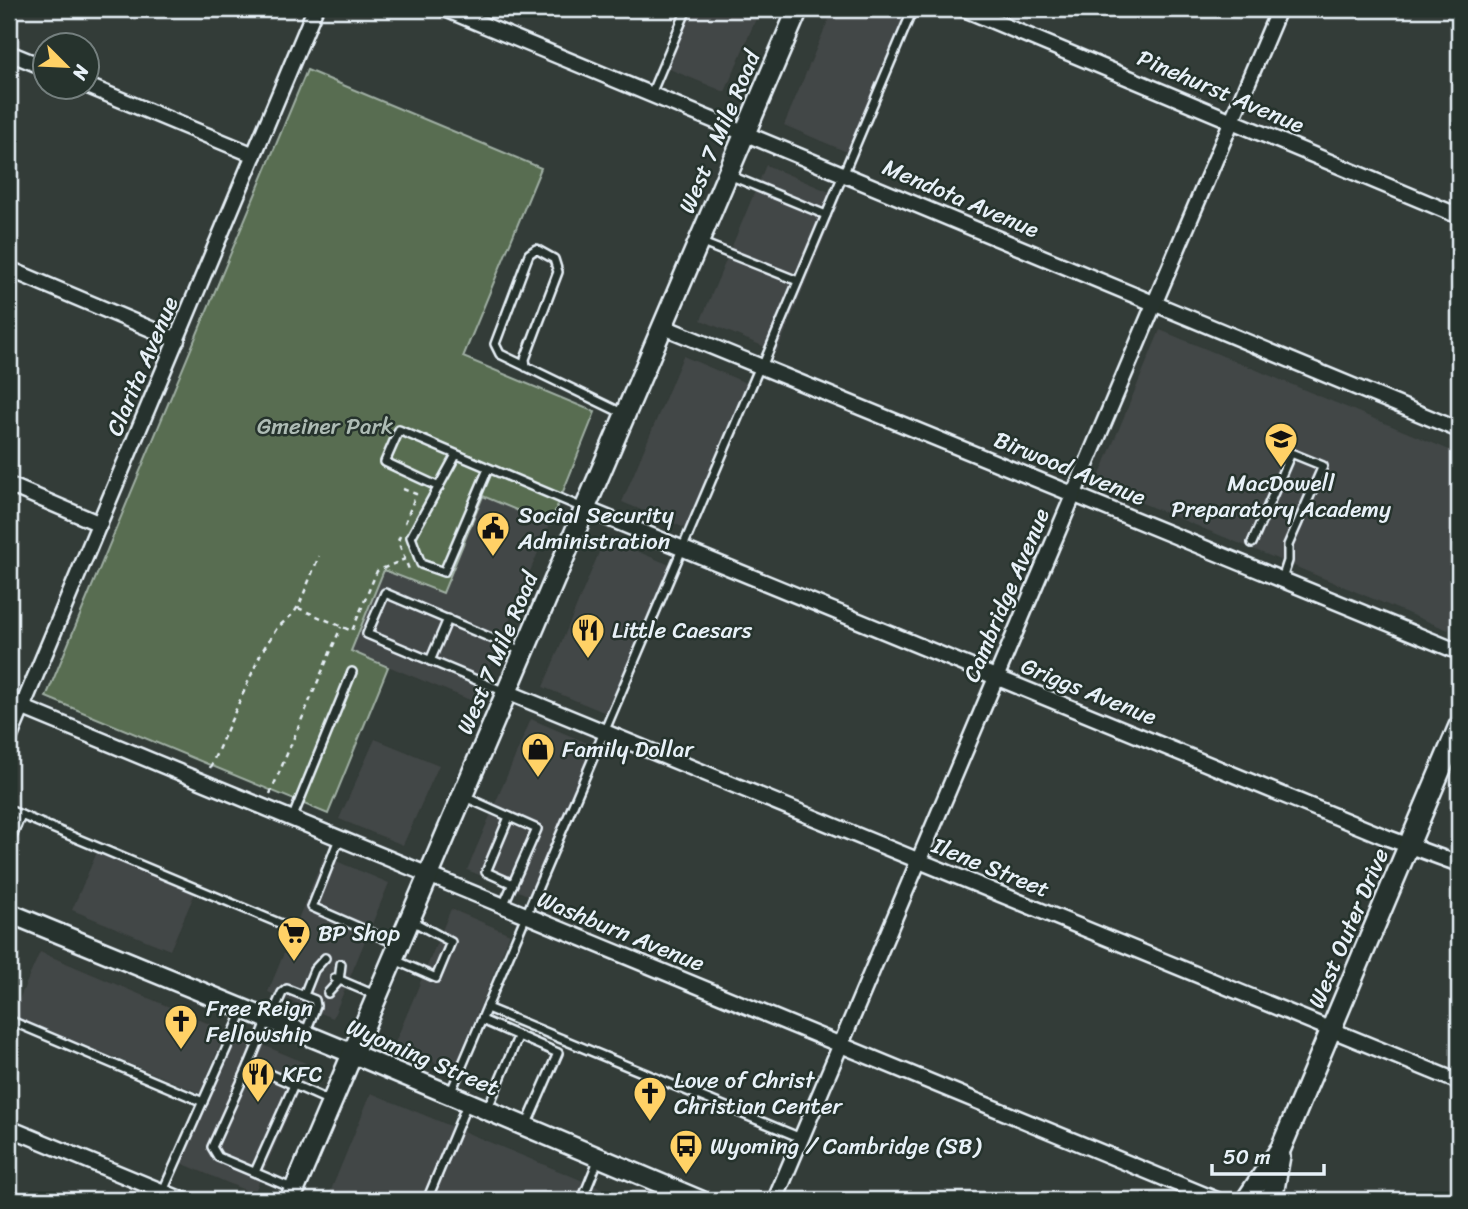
<svg xmlns="http://www.w3.org/2000/svg" width="1468" height="1209" font-family="Sriracha,sans-serif">
<rect width="100%" height="100%" fill="#333c38"/>
<filter id="ink" filterUnits="userSpaceOnUse"><feTurbulence type="fractalNoise" baseFrequency=".0143" numOctaves="2"/><feDisplacementMap in="SourceGraphic" scale="14" xChannelSelector="R" yChannelSelector="G"/><feConvolveMatrix kernelMatrix="1 2 1 2 8 2 1 2 1" color-interpolation-filters="sRGB"/></filter>
<g filter="url(#ink)">
<!-- built -->
<g fill="#424646">
<path d="M692 9H760L725 92 667 68Z"/>
<path d="M833 9H895L905 13 847 152 784 125Z"/>
<path d="M766 165 841 197 777 352 701 320Z"/>
<path d="M1160 330 1459 454V604L1448 630 1096 484Z"/>
<path d="M683 356 746 383 685 528 622 502Z"/>
<path d="M483 496 550 524 475 702 351 651 385 569 443 593Z"/>
<path d="M605 538 670 565 606 713 543 687Z"/>
<path d="M531 719 594 746 530 896 467 870Z"/>
<path d="M375 739 439 765 403 845 339 819Z"/>
<path d="M97 852 195 893 170 950 72 910Z"/>
<path d="M324 856 389 883 333 1018 268 992Z"/>
<path d="M451 909 510 934 454 1070 394 1045Z"/>
<path d="M40 952 226 1031 200 1093 12 1015Z"/>
<path d="M237 1034 310 1065 254 1194 181 1163Z"/>
<path d="M371 1093 629 1200H327Z"/>
</g>
<!-- green -->
<path fill="#586d51" stroke="#a0afa4" stroke-width="2" d="M307 70 541 168 463 357 595 412 550 524 483 496 443 593 384 570 351 651 388 667 328 814 46 697Z"/>
<g fill="none" stroke-linecap="round" stroke-linejoin="round">
<defs>
<g id="service">
<path d="M651 94 687 9"/>
<path d="M729 175 826 215"/>
<path d="M700 242 798 281"/>
<path d="M526 367 525 359 558 272 554 259 536 249 529 254 495 344 500 354 622 413"/>
<path d="M762 367 913 9"/>
<path d="M456 455 411 537 421 564 444 572 488 469"/>
<path d="M439 487 385 462 399 430 583 508"/>
<path d="M1252 543 1291 453 1323 466 1288 545V561L1282 579"/>
<path d="M430 661 448 619"/>
<path d="M505 692 367 634 385 593 524 652"/>
<path d="M465 797 537 829 503 906"/>
<path d="M9 810 291 928"/>
<path d="M509 817 486 872 513 884"/>
<path d="M292 819 352 672"/>
<path d="M339 839 312 907 397 944"/>
<path d="M9 844 21 815"/>
<path d="M395 960 436 978 451 942 412 921"/>
<path d="M335 978 375 995"/>
<path d="M328 993 339 981 341 964"/>
<path d="M304 995 314 970 325 958"/>
<path d="M487 1008 801 1138"/>
<path d="M268 1019 249 1065 330 1101"/>
<path d="M9 1020 203 1102"/>
<path d="M270 1020 282 993 287 989 315 1000 316 1006 305 1034"/>
<path d="M482 1020 558 1053 526 1126"/>
<path d="M249 1065 212 1147 218 1157 294 1189"/>
<path d="M450 1094 760 366"/>
<path d="M487 1110 518 1037"/>
<path d="M255 1172 294 1085"/>
<path d="M159 1200 244 1009"/>
<path d="M427 1200 467 1104"/>
<path d="M582 1200 599 1158"/>
</g>
<g id="minor">
<path d="M445 9 1459 430"/>
<path d="M964 9 1459 216"/>
<path d="M9 53 46 68"/>
<path d="M88 86 254 155"/>
<path d="M9 269 177 340"/>
<path d="M664 327 1459 652"/>
<path d="M9 485 100 524"/>
<path d="M586 509 1388 838 1459 864"/>
<path d="M507 692 1459 1082"/>
<path d="M9 702 1217 1200"/>
<path d="M9 739 315 9"/>
<path d="M9 1128 183 1200"/>
<path d="M775 1200 1279 9"/>
</g>
<path id="tertiary" d="M9 913 351 1053 700 1200"/>
<g id="secondary">
<path d="M290 1200 798 9"/>
<path d="M1246 1200 1281 1148 1459 726"/>
<path d="M1272 1200 1280 1156"/>
</g>
</defs>
<!-- service casing -->
<use href="#service" stroke="#e8f1f8" stroke-width="12"/>
<!-- minor casing -->
<use href="#minor" stroke="#e8f1f8" stroke-width="19"/>
<!-- tertiary casing -->
<use href="#tertiary" stroke="#e8f1f8" stroke-width="23"/>
<!-- secondary casing -->
<use href="#secondary" stroke="#e8f1f8" stroke-width="24"/>
<!-- path -->
<g stroke="#e8f1f8" stroke-width="2.5" stroke-dasharray="5 5" stroke-linecap="butt">
<path d="M403 489 416 494 405 523"/>
<path d="M400 536 398 541 410 572"/>
<path d="M298 608 352 631 377 571 405 559"/>
<path d="M210 768 261 653 277 628 294 613 300 603 319 556"/>
<path d="M270 794 341 627"/>
</g>
<!-- service -->
<use href="#service" stroke="#26332d" stroke-width="7"/>
<!-- minor -->
<use href="#minor" stroke="#26332d" stroke-width="14"/>
<!-- tertiary -->
<use href="#tertiary" stroke="#26332d" stroke-width="18"/>
<!-- secondary -->
<use href="#secondary" stroke="#26332d" stroke-width="19"/>
</g>
</g>
<!-- icons -->
<defs>
<symbol id="school-pin" viewBox="-11 -11 22 30"><path d="M0 17L-7.5 6A9.5 9.5 0 1 1 7.5 6Z" fill="#ffd166" stroke="#26332d"/><path d="M0-5L7-2L0 1L-7-2ZM-4 1L0 2.5L4 1V4Q0 6-4 4Z" fill="#111"/></symbol>
<symbol id="civic-pin" viewBox="-11 -11 22 30"><path d="M0 17L-7.5 6A9.5 9.5 0 1 1 7.5 6Z" fill="#ffd166" stroke="#26332d"/><path d="M-.6-6.5H3V-4.5H.6V-3L4-1V1h2V6H-6V1h2V-1L-.6-3ZM-1.2 2.5V6h2.4V2.5Z" fill="#111"/></symbol>
<symbol id="restaurant-pin" viewBox="-11 -11 22 30"><path d="M0 17L-7.5 6A9.5 9.5 0 1 1 7.5 6Z" fill="#ffd166" stroke="#26332d"/><path d="M-5-6h1v4h1v-4h1v4h1v-4h1v5L-1.5 .5V6h-2V.5L-5-1ZM5-6V6H3V1.5H1.5Q1.5-4 5-6Z" fill="#111"/></symbol>
<symbol id="shop-pin" viewBox="-11 -11 22 30"><path d="M0 17L-7.5 6A9.5 9.5 0 1 1 7.5 6Z" fill="#ffd166" stroke="#26332d"/><path d="M-5-2.5h2.3a2.7 3.5 0 0 1 5.4 0H5L5.5 6h-11ZM-1.5-2.5h3a1.5 2.3 0 0 0-3 0Z" fill="#111"/></symbol>
<symbol id="supermarket-pin" viewBox="-11 -11 22 30"><path d="M0 17L-7.5 6A9.5 9.5 0 1 1 7.5 6Z" fill="#ffd166" stroke="#26332d"/><path d="M-6-5.5h2.5l.6 2H6L4.5 2H-2.5L-4.4-4H-6ZM-1.5 3.2a1.3 1.3 0 1 0 .1 0ZM3 3.2a1.3 1.3 0 1 0 .1 0Z" fill="#111"/></symbol>
<symbol id="church-pin" viewBox="-11 -11 22 30"><path d="M0 17L-7.5 6A9.5 9.5 0 1 1 7.5 6Z" fill="#ffd166" stroke="#26332d"/><path d="M-1.2-6h2.4v3.5h3.3v2.4h-3.3V6h-2.4V-.1h-3.3v-2.4h3.3Z" fill="#111"/></symbol>
<symbol id="bus-pin" viewBox="-11 -11 22 30"><path d="M0 17L-7.5 6A9.5 9.5 0 1 1 7.5 6Z" fill="#ffd166" stroke="#26332d"/><path d="M-5-6H5V4H4V6H2V4H-2V6H-4V4H-5ZM-3.5-4V0h7V-4ZM-3.5 1.2v1.5H-2V1.2ZM2 1.2v1.5H3.5V1.2Z" fill="#111"/></symbol>
</defs>
<g fill-rule="evenodd">
<use href="#school-pin" x="1262" y="420" width="38" height="52"/>
<use href="#civic-pin" x="474" y="509" width="38" height="52"/>
<use href="#restaurant-pin" x="569" y="611" width="38" height="52"/>
<use href="#shop-pin" x="519" y="730" width="38" height="52"/>
<use href="#supermarket-pin" x="275" y="914" width="38" height="52"/>
<use href="#church-pin" x="162" y="1002" width="38" height="52"/>
<use href="#restaurant-pin" x="239" y="1055" width="38" height="52"/>
<use href="#church-pin" x="631" y="1074" width="38" height="52"/>
<use href="#bus-pin" x="667" y="1127" width="38" height="52"/>
</g>
<g text-anchor="middle" stroke-width="5" stroke-linejoin="round" paint-order="stroke">
<!-- street labels -->
<g font-size="23" fill="#e8f1f8" stroke="#26332d">
<text transform="translate(1221 91) rotate(23)" y="8">Pinehurst Avenue</text>
<text transform="translate(719 132) rotate(-67)" y="8">West 7 Mile Road</text>
<text transform="translate(961 198) rotate(23)" y="8">Mendota Avenue</text>
<text transform="translate(142 366) rotate(-67)" y="8">Clarita Avenue</text>
<text transform="translate(1070 468) rotate(22)" y="8">Birwood Avenue</text>
<text transform="translate(1006 595) rotate(-67)" y="8">Cambridge Avenue</text>
<text transform="translate(497 653) rotate(-67)" y="8">West 7 Mile Road</text>
<text transform="translate(1089 691) rotate(22)" y="8">Griggs Avenue</text>
<text transform="translate(991 867) rotate(22)" y="8">Ilene Street</text>
<text transform="translate(1348 928) rotate(-67)" y="8">West Outer Drive</text>
<text transform="translate(621 931) rotate(22)" y="8">Washburn Avenue</text>
<text transform="translate(423 1057) rotate(23)" y="8">Wyoming Street</text>
</g>
<!-- park labels -->
<g font-size="23" fill="#aebcb5" stroke="#26332d">
<text x="325" y="434">Gmeiner Park</text>
</g>
<!-- poi labels -->
<g font-size="23" fill="#e8f1f8" stroke="#26332d" text-anchor="start">
<text x="1281" y="491" text-anchor="middle">MacDowell<tspan x="1281" dy="26">Preparatory Academy</tspan></text>
<text x="518" y="523">Social Security<tspan x="518" dy="26">Administration</tspan></text>
<text x="612" y="638">Little Caesars</text>
<text x="562" y="757">Family Dollar</text>
<text x="318" y="941">BP Shop</text>
<text x="206" y="1016">Free Reign<tspan x="206" dy="26">Fellowship</tspan></text>
<text x="282" y="1082">KFC</text>
<text x="674" y="1088">Love of Christ<tspan x="674" dy="26">Christian Center</tspan></text>
<text x="710" y="1154">Wyoming / Cambridge (SB)</text>
</g>
</g>
<!-- margin -->
<rect width="1468" height="1209" fill="none" stroke="#26332d" stroke-width="35"/>
<rect x="18" y="18" width="1433" height="1174" fill="none" stroke="#e8f1f8" stroke-width="2.5" filter="url(#ink)"/>
<!-- north arrow -->
<g transform="translate(66 66) rotate(114)"><circle r="33" fill="#26332d" stroke="#747f7e" stroke-width="2"/>
<path d="M0-5L12 26L0 18L-12 26Z" fill="#ffd166"/>
<text y="-10" font-size="19" font-weight="bold" text-anchor="middle" fill="#e8f1f8">N</text>
</g>
<!-- scale -->
<path d="M1212 1164v10h112v-10" fill="none" stroke="#e8f1f8" stroke-width="3.5"/>
<text x="1223" y="1164" font-size="21" fill="#e8f1f8" stroke="#26332d" stroke-width="5" paint-order="stroke">50 m</text>
</svg>
